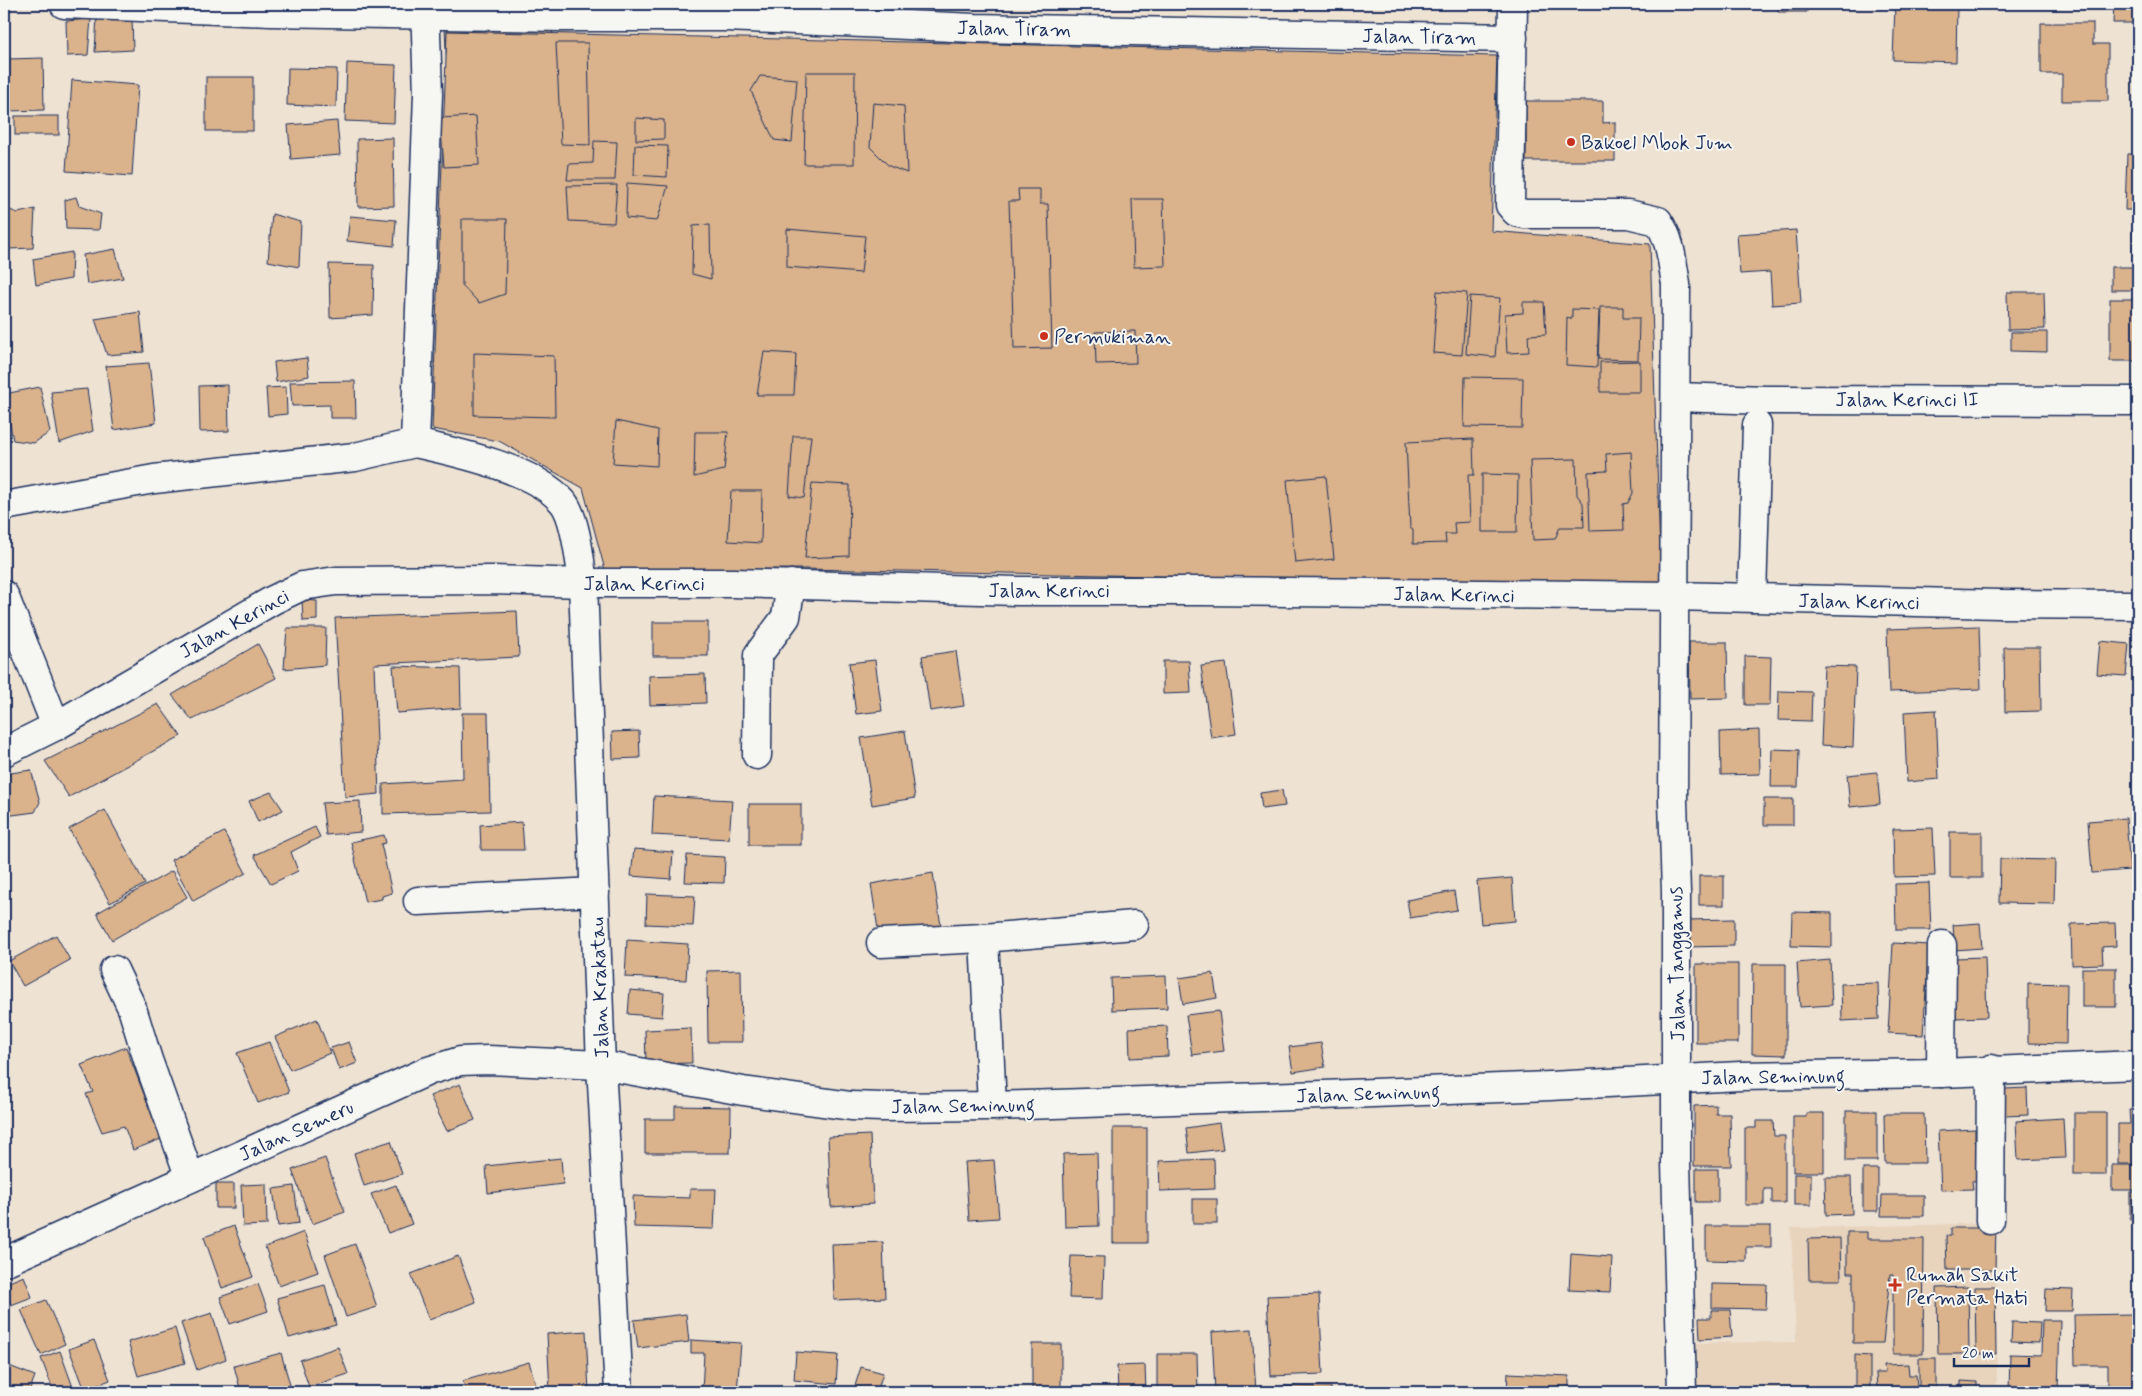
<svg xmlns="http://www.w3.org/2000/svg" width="2142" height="1396" font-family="Mynerve,sans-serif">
<rect width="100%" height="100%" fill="#eee2d3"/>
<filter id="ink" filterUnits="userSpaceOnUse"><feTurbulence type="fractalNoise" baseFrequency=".02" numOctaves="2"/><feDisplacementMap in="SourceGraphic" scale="10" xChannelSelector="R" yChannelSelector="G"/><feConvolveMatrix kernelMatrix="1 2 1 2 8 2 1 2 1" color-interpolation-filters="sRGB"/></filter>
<g filter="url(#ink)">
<!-- built -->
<path fill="#e8d4bd" d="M1996 1223 1997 1392H1690L1689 1343 1796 1342 1791 1228Z"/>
<!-- building -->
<g fill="#dab28b" stroke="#1b2f5e">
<path d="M757 4H817V7Z"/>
<path d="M1778 4H1806L1807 12H1778Z"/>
<path d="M1895 4H1957L1956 62 1893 60Z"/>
<path d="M2114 4H2138V23H2113Z"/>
<path d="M97 14 132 17 133 50 95 52Z"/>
<path d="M91 19 88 55 67 56 66 21Z"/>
<path d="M2041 23H2093V44H2108V101H2062V74H2041Z"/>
<path d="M445 28H553L550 73 447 71Z"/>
<path d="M447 31 1497 56 1491 231 1650 244 1661 586 802 569 605 570 583 488 499 441 432 429Z"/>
<path d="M556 43H588L590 145 561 144Z"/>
<path d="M43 58 44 110 9 111 8 59Z"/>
<path d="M347 63 396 65 394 123 345 121Z"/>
<path d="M288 68 337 69 336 107 287 105Z"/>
<path d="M806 72H855L854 164H804Z"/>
<path d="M760 76 797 79 792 142 774 140 751 91Z"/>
<rect x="206" y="77" width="47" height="54"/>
<path d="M72 80 138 85 132 176 66 171Z"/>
<path d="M1526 101H1603V123L1615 122V161H1526Z"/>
<path d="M873 103 904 106 907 173 889 166 870 147Z"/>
<rect x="15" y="116" width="44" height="19"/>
<path d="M476 116 479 165 444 167 440 118Z"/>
<path d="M636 118 664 120V139L636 140Z"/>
<path d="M337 121 340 155 291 159 288 125Z"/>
<path d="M393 138 394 206 358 207 357 139Z"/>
<path d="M594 141 617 142 615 180H567L569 164 593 163Z"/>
<path d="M635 145 668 146 667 177 634 175Z"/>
<path d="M2127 154H2138V210H2125Z"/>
<path d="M627 183 668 186 657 221 626 218Z"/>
<path d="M617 185 614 223 569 221 567 186Z"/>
<path d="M1018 189H1040V204H1048L1052 348 1014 349 1009 201H1019Z"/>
<path d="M76 197 79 206 101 214 99 230 66 229 65 200Z"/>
<path d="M1132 199H1163L1165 266 1134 267Z"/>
<path d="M7 209 18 213 35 209 33 248 9 249Z"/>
<path d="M272 214 301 222 299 267 268 261Z"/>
<rect x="2133" y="215" width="5" height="47"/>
<path d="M350 216 396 220 394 246 347 241Z"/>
<path d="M462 219H507L505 294 479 303 462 285Z"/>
<path d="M710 225 711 279 692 274 693 226Z"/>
<path d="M787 229 865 236 861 273 787 267Z"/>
<path d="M1796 230 1801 303 1772 305 1770 272 1740 274 1737 234Z"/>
<path d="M115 249 123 278 87 284 83 255Z"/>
<path d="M72 252 71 279 36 285 33 259Z"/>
<path d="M329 264 374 265 373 315 330 318Z"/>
<rect x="2111" y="267" width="27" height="23"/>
<path d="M1437 291 1467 293 1462 355 1433 353Z"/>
<path d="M2007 292H2044L2045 329 2008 330Z"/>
<path d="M1470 296 1500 298 1495 357 1466 354Z"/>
<rect x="2110" y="299" width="28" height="62"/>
<path d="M1523 302H1544L1546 334 1528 335 1529 352 1507 353 1505 314 1523 313Z"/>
<path d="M1600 307H1623V318H1639L1638 360 1598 359Z"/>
<path d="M1572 309 1599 310 1597 367 1566 365 1567 317 1572 319Z"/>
<path d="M140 312 144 352 107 355 95 319Z"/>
<path d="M1135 331 1136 363 1096 364 1095 332Z"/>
<path d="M2011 332H2047V352L2011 351Z"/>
<path d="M764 352 796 354 794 395H757Z"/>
<path d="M474 353 554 356 555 417 474 415Z"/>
<path d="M307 358 309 376 276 382 274 362Z"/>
<path d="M1640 361V392H1600V362Z"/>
<path d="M149 363 156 423 114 430 106 366Z"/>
<path d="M1465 377 1523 378 1522 428 1464 427Z"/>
<path d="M355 381 356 418H330V405L292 406 290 382Z"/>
<path d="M228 385 229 431 200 432 199 386Z"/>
<path d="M40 387 50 432 34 443 13 440 4 394Z"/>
<path d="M286 387 287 414 268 416 266 388Z"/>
<path d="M87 389 93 431 59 443 51 392Z"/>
<path d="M616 421 658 430 657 466 613 463Z"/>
<path d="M695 432H728L724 470 694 477Z"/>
<path d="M793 436H811L804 498 789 496Z"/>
<path d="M1473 439 1474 475H1468L1470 522 1454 523 1455 534H1445L1446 543 1413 544V530L1410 528 1406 442Z"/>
<path d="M1631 452 1633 493 1628 503 1623 504 1624 530 1590 531 1588 472 1607 471 1606 454Z"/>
<path d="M1576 459 1577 495 1583 503 1584 527H1560L1555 539 1533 540 1530 460Z"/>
<path d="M1482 474 1518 475 1517 532H1482Z"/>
<path d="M1326 476 1334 559 1295 563 1287 480Z"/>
<path d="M812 483 850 485 849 556 805 558Z"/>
<path d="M731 491H762L761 543 728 541Z"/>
<path d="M302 600 317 601V620L303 621Z"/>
<path d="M517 611 519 657 374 664 379 794 345 797 335 618Z"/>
<rect x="653" y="622" width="55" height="34"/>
<path d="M1979 626 1981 689 1889 692 1887 629Z"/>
<path d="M287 628H326L325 665 284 669Z"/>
<path d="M2100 641 2129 644 2126 676 2097 674Z"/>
<path d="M1689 642H1727L1728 698 1690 699Z"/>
<path d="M258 644 276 678 192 720 172 695Z"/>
<path d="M2004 647H2040L2041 711 2005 712Z"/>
<path d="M956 651 964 706 930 711 922 656Z"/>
<path d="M1745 656 1771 657 1770 705H1745Z"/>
<path d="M875 660 882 711 856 714 849 663Z"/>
<path d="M1163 661H1189L1191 693 1163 694Z"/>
<path d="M1226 663 1236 734 1211 738 1201 666Z"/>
<path d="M393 666 460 668 461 708 397 713Z"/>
<path d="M1824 666 1856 667 1853 747 1821 745Z"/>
<path d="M705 674 706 703 650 705 649 676Z"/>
<path d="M1779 691 1812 692 1811 721 1778 720Z"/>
<path d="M158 704 181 736 69 797 45 761Z"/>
<path d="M1936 710 1939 779 1907 782 1904 712Z"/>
<path d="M462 713H488L490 811 383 814V784L463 779Z"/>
<path d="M1759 730 1760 774 1721 775 1720 732Z"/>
<path d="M639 731 640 758 613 759 612 732Z"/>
<path d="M905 731 915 798 872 805 861 738Z"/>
<path d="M1772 749 1799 750 1798 787H1771Z"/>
<path d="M31 770 40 802 35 812 5 816 4 814V774Z"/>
<path d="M1877 772 1880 804 1850 807 1847 775Z"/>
<path d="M1282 790 1285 806 1262 809 1260 793Z"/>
<path d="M271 792 283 810 258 822 249 801Z"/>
<path d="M654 796 732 800 729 839 652 835Z"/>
<rect x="1764" y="799" width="29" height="26"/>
<path d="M360 801 361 832 326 835 322 803Z"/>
<rect x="749" y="804" width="52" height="41"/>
<path d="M105 810 145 884 110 903 69 829Z"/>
<path d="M2126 818 2130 870 2092 873 2088 821Z"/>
<path d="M522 822 524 850H481L480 825Z"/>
<path d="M315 827 320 837 291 852 298 871 271 884 254 855Z"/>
<path d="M1933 828 1935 876 1894 877 1893 829Z"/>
<path d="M224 832 246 873 193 901 171 860Z"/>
<rect x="1950" y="832" width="32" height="46"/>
<path d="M384 835 386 843 381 844 392 893 382 896V899L365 902 351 842Z"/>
<path d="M634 849 673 852 671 879 631 876Z"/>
<path d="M687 855 725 857 724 883 685 882Z"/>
<path d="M2000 859 2055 860 2054 904 1999 903Z"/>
<path d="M172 871 187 897 112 940 97 913Z"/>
<path d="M933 873 941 926 879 936 871 884Z"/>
<rect x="1699" y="876" width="25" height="29"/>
<path d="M1512 878 1515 921 1481 924 1477 881Z"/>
<path d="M1929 883 1931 930H1896L1895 884Z"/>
<path d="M1454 891 1457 910 1410 918 1407 900Z"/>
<path d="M647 894 695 896 693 926 646 924Z"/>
<path d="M1792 912 1832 913V947L1791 946Z"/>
<path d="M1734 919V946L1688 947 1687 920Z"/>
<path d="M1980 923 1982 948 1955 950 1953 925Z"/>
<path d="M2115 923 2116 946 2102 947 2103 964 2072 965 2071 924Z"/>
<path d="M56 935 70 960 23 986 9 961Z"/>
<path d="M627 940 688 944 686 980 625 977Z"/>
<path d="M1893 943 1929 945 1923 1035 1888 1033Z"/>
<path d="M1985 957 1987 1017 1956 1018 1954 958Z"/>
<path d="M1830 960 1832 1005 1800 1007 1797 963Z"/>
<rect x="1696" y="964" width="42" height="79"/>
<path d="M1753 964H1786V1055L1752 1054Z"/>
<rect x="2082" y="968" width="34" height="39"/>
<path d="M741 970 742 1042H708L707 971Z"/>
<path d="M1213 973 1217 998 1183 1004 1179 978Z"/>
<path d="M1166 976 1167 1008 1112 1010 1111 978Z"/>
<path d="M1878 983 1879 1019 1842 1021 1841 984Z"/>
<path d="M2028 983 2067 984 2066 1044 2028 1043Z"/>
<path d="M630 990 664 993 662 1017 628 1014Z"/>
<path d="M1219 1011 1224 1051 1192 1055 1186 1015Z"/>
<path d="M317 1019 330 1053 290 1070 275 1037Z"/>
<path d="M1167 1026 1168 1056 1130 1058 1129 1028Z"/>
<path d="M691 1028 692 1063 646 1064 645 1030Z"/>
<path d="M269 1042 289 1092 258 1103 237 1053Z"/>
<path d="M349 1042 357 1063 339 1070 331 1048Z"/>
<path d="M1321 1043 1325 1067 1293 1072 1289 1047Z"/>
<path d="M126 1047 161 1139 133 1150 124 1126 102 1132 86 1094 93 1092 81 1065Z"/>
<path d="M460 1084 475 1120 447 1131 430 1096Z"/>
<path d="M2027 1088 2028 1115 2005 1116 2004 1089Z"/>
<path d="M1716 1105V1114H1730L1731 1166H1694V1106Z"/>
<path d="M675 1106 731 1107 730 1153H645V1119H675Z"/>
<path d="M2129 1110H2138V1164H2118V1124H2130Z"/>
<rect x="1846" y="1111" width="31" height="50"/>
<path d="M1806 1113H1824V1172H1793V1116H1806Z"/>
<rect x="2074" y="1113" width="32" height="62"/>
<path d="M1884 1114H1924L1925 1163H1885Z"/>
<path d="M2063 1118 2065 1158 2018 1160 2016 1121Z"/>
<path d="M1756 1121H1773L1774 1136H1785V1203H1772V1189H1764V1205H1745V1128H1756Z"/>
<path d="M1219 1123 1223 1149 1189 1153 1186 1128Z"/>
<rect x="1113" y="1128" width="34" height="115"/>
<path d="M1975 1129V1142H1980L1982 1180 1972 1181 1973 1189 1941 1190 1938 1131Z"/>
<path d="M870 1135 873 1204 831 1207 828 1137Z"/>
<path d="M391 1141 402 1174 364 1186 354 1153Z"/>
<path d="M1097 1153 1099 1226 1065 1227 1063 1154Z"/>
<path d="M325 1158 345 1212 312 1224 292 1170Z"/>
<path d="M561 1158 563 1184 488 1193 486 1166Z"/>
<path d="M1214 1159 1215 1189 1160 1191 1159 1161Z"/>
<path d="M994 1160 999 1218 969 1220 965 1162Z"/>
<rect x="2112" y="1165" width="25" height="25"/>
<rect x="1696" y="1169" width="22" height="33"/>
<rect x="1863" y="1169" width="15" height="42"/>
<rect x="1794" y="1174" width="17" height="31"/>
<path d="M1825 1177H1851L1852 1214 1826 1215Z"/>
<rect x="216" y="1184" width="18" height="24"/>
<path d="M266 1184 267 1225 243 1226 241 1185Z"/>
<path d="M396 1185 412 1224 388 1233 371 1194Z"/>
<path d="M294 1186 299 1223 278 1226 273 1189Z"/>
<path d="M690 1189H716L714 1229 634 1227 633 1196 690 1198Z"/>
<rect x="2130" y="1192" width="8" height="28"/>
<path d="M1882 1195H1924V1216H1881Z"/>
<rect x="1193" y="1199" width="24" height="25"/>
<path d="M1996 1223 1995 1270H1947L1946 1236H1951V1228H1986V1234H1995Z"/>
<path d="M234 1226 253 1277 222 1288 204 1237Z"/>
<path d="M1706 1226H1771V1247H1746V1261L1706 1260Z"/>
<path d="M304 1232 318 1272 279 1286 265 1247Z"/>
<path d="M1847 1232H1867V1239H1924L1923 1354H1893V1275H1890L1883 1343H1853V1273H1847Z"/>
<path d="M1840 1238 1841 1280H1809L1808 1239Z"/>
<path d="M883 1242 885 1298 834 1300 832 1244Z"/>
<path d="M355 1244 377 1307 346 1317 325 1255Z"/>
<path d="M1571 1254 1612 1257 1610 1292 1569 1290Z"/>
<path d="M458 1256 476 1302 429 1320 411 1274Z"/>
<path d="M1071 1256 1104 1257 1103 1299 1069 1298Z"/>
<path d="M24 1276 32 1297 11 1305 4 1284Z"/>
<path d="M258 1284 268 1311 230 1324 220 1297Z"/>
<path d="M1712 1284 1767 1285 1766 1309 1712 1308Z"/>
<path d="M325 1285 336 1325 289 1338 277 1298Z"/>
<path d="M1968 1287 1969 1354H1938L1937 1288Z"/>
<path d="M1975 1287H1995L1996 1354H1976Z"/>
<path d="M2046 1289 2073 1290 2072 1311H2045Z"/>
<path d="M1319 1294 1323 1374 1271 1376 1267 1296Z"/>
<path d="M46 1300 65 1344 41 1355 21 1310Z"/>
<path d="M1711 1310H1730L1732 1337 1700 1339 1699 1318H1711Z"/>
<path d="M212 1313 226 1359 197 1370 181 1323Z"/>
<path d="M686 1314 689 1342 638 1348 634 1320Z"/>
<path d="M2135 1314V1392H2075V1385H2108V1365H2075L2074 1315Z"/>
<path d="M2042 1320H2060L2058 1392H2009L2010 1354 2041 1355Z"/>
<path d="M2012 1322 2040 1323 2039 1343 2011 1342Z"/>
<path d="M175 1328 185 1363 138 1376 128 1342Z"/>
<path d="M1252 1329 1256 1392H1215L1212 1332Z"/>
<path d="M586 1331 589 1392H550L547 1334Z"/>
<path d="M94 1340 110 1380 85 1390 69 1349Z"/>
<path d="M691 1340 741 1343 737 1392H702L704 1353H691Z"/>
<rect x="1032" y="1344" width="29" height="48"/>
<path d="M338 1347 348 1374 309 1387 300 1360Z"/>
<path d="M60 1351 74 1390 69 1392H54L41 1358Z"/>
<path d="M796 1352 838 1355 836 1384 794 1380Z"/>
<path d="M281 1353 292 1392H241L234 1366Z"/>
<path d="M1157 1354H1197L1198 1392H1157Z"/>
<path d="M1855 1355 1870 1356V1392H1855Z"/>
<rect x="1919" y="1358" width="17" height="34"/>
<path d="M529 1362 537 1389 525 1392H466L463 1381Z"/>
<path d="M4 1364 35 1376 29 1392H4Z"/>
<path d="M1908 1364 1909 1375H1916L1917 1386 1877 1388 1876 1373H1885L1884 1365Z"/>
<path d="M1145 1365 1146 1392H1118L1117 1366Z"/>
<path d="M861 1367 883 1373 877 1392H853Z"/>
<path d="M1508 1373 1569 1376V1392H1507Z"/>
<path d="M1961 1381 1977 1382V1389H1989V1392H1957V1387H1961Z"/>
<path d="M1283 1386 1331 1387V1392H1282Z"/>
</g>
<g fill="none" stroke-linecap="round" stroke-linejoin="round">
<defs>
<g id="street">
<path d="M64 4 271 12 562 17H727L975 28 1513 38"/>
<path d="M1513 4 1510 205 1516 212 1525 214H1628L1658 221C1671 240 1672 262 1676 284L1673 801 1676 892V1162L1682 1392"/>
<path d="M1676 397 1766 400 2138 401"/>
<path d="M415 443C456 452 535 469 563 502 576 518 580 562 583 583L601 1065 619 1392"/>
<path d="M4 506 154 479 355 457 415 443 428 94 425 4"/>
<path d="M4 595 56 726"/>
<path d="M1752 598 1757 425"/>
<path d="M4 752 56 726 273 600 302 586 336 581 493 580 583 583H733L1017 591H1201L1673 596 1999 604 2138 605"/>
<path d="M757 755 758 655 786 617 791 584"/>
<path d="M418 901 595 892"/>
<path d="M984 938 992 1106"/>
<path d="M881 943 984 938 1134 925"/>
<path d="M114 970 132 1008 148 1060 190 1178"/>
<path d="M1941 1073 1942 945"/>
<path d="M1990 1220 1991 1069"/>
<path d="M4 1262 428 1071 460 1061 488 1060 601 1065 743 1091 851 1106 882 1107 992 1106 1323 1095 1550 1086 1740 1076 1941 1073 2138 1065"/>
</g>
</defs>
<!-- street casing -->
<use href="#street" stroke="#1b2f5e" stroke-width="31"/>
<!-- street -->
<use href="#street" stroke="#f6f6f2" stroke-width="28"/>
</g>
</g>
<!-- markers -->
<g fill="#c8321e" stroke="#f6f6f2" stroke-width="2">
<circle cx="1571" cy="142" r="5"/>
<circle cx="1044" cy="336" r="5"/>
<path d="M1892.5 1277.5h5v5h5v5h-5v5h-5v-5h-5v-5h5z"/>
</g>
<g text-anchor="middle" stroke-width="4" stroke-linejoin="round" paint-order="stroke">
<!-- street labels -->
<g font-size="20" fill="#1b2f5e" stroke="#f6f6f2">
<text transform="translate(1014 28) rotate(1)" y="7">Jalan Tiram</text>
<text transform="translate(1419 36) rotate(1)" y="7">Jalan Tiram</text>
<text x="1907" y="406">Jalan Kerinci II</text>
<text x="644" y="590">Jalan Kerinci</text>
<text x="1049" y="597">Jalan Kerinci</text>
<text transform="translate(1454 594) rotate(1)" y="7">Jalan Kerinci</text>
<text transform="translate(1859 601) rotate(1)" y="7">Jalan Kerinci</text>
<text transform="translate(234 623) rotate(-29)" y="7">Jalan Kerinci</text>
<text transform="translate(1676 964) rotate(-91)" y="7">Jalan Tanggamus</text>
<text transform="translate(599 988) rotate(-92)" y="7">Jalan Krakatau</text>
<text transform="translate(1773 1076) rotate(-1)" y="7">Jalan Seminung</text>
<text transform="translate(1368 1093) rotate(-2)" y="7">Jalan Seminung</text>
<text transform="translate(963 1105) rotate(-1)" y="7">Jalan Seminung</text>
<text transform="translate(296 1130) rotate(-24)" y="7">Jalan Semeru</text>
</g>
<!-- poi labels -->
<g font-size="20" fill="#1b2f5e" stroke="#f6f6f2" text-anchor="start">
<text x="1581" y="149">Bakoel Mbok Jum</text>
<text x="1054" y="343">Permukiman</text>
<text x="1906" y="1281">Rumah Sakit<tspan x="1906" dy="23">Permata Hati</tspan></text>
</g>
</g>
<!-- margin -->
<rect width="2142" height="1396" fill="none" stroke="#f6f6f2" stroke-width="20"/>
<rect x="10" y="10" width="2122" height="1376" fill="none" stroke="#1b2f5e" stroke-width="2" filter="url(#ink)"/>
<!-- scale -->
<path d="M1954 1358v8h75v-8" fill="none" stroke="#1b2f5e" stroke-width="2.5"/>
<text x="1962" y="1358" font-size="15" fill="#1b2f5e" stroke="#f6f6f2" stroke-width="4" paint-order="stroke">20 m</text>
</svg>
